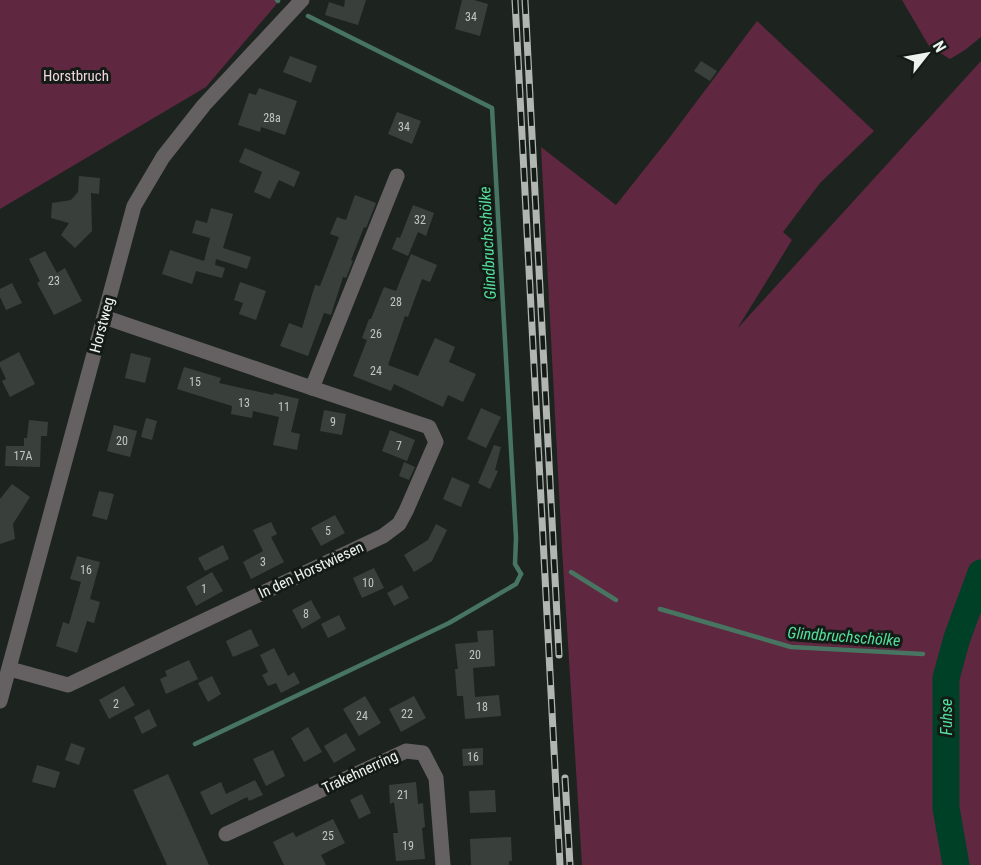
<svg xmlns="http://www.w3.org/2000/svg" width="981" height="865" font-family="'Roboto Condensed',sans-serif">
<rect width="100%" height="100%" fill="#1d2420"/>
<!-- green -->
<g fill="#5f2740">
<path d="M0 0H280L206 87 0 209Z"/>
<path d="M902 0H981V37L965 50 950 59 929 46Z"/>
<path d="M757 21 874 131 820 183 783 232 792 240 737 329 981 61V865H582L562 549 541 147 616 205 670 137Z"/>
</g>
<g fill="none" stroke-linecap="round" stroke-linejoin="round">
<!-- stream -->
<g stroke="#477562" stroke-width="4.5">
<path d="M277 0 278 1"/>
<path d="M308 16 492 108 516 538 515 564 521 574"/>
<path d="M571 572 616 600"/>
<path d="M660 609 791 647 923 654"/>
<path d="M195 744 449 623 516 584 521 574"/>
</g>
<!-- river -->
<path stroke="#004026" stroke-width="27" d="M956 865 946 808V678L957 638 981 573"/>
</g>
<!-- building -->
<g fill="#39403c">
<path d="M345 0H366L358 25 325 15 329 2 344 7Z"/>
<path d="M462 0H474L488 4 480 36 455 29Z"/>
<path d="M290 56 317 66 311 83 283 72Z"/>
<path d="M701 61 717 71 710 81 694 71Z"/>
<path d="M259 88 297 101 285 135 261 127 260 132 238 125 249 93 256 95Z"/>
<path d="M397 112 421 121 412 144 388 134Z"/>
<path d="M245 148 300 172 294 187 279 180 270 199 254 192 262 172 239 162Z"/>
<path d="M79 176 100 178 99 194 91 193 92 231 75 248 61 235 69 223 51 218 52 203 71 200 78 192Z"/>
<path d="M355 195 376 203 366 228 364 227 351 260 353 261 346 278 343 277 331 315 324 313 308 356 280 346 289 323 302 328 315 285 320 286 339 237 330 234 337 217 346 220Z"/>
<path d="M413 205 434 213 426 236 418 232 408 256 392 249 397 237 400 238Z"/>
<path d="M211 208 233 214 223 248 251 257 247 269 216 259 215 265 225 268 222 278 196 271 192 284 162 274 170 250 204 261 210 238 192 233 196 220 207 223Z"/>
<path d="M45 251 57 273 65 268 82 301 54 315 37 283 40 281 29 259Z"/>
<path d="M411 254 437 265 430 282 422 279 408 317 405 316 388 365 418 376 435 338 455 347 449 362 476 374 463 402 448 395 443 407 394 384 391 391 353 376 367 340 362 338 369 319H371L384 287 396 291Z"/>
<path d="M240 282 266 291 256 320 239 314 243 303 234 300Z"/>
<path d="M12 283 22 303 6 310 0 297V289Z"/>
<path d="M19 352 35 384 10 397 2 381 6 379 0 366V362Z"/>
<path d="M131 353 151 358 145 383 125 378Z"/>
<path d="M184 367 221 378 219 383 273 395 274 393 299 399 291 432 300 434 297 450 273 445 279 417 253 411 252 418 231 414 232 406 177 389Z"/>
<path d="M481 408 501 417 486 448 467 439Z"/>
<path d="M324 410 346 414 342 435 320 431Z"/>
<path d="M146 418 157 421 152 440 141 437Z"/>
<path d="M29 420 48 422 47 436H41L40 467 5 466 6 446H24V438H27Z"/>
<path d="M114 425 137 431 130 457 107 451Z"/>
<path d="M390 430 415 440 407 461 382 451Z"/>
<path d="M494 445 501 447 495 470 498 471 490 489 478 483Z"/>
<path d="M404 462 415 467 409 480 399 476Z"/>
<path d="M452 477 470 485 461 507 443 499Z"/>
<path d="M12 484 30 497 13 524 15 539 0 544V499Z"/>
<path d="M99 491 114 494 107 520 92 516Z"/>
<path d="M335 515 345 533 321 546 311 528Z"/>
<path d="M271 522 277 534 271 537 284 562 251 579 243 562 263 551 253 530Z"/>
<path d="M436 524 447 530 432 561 414 572 404 555 428 540Z"/>
<path d="M223 545 229 559 205 571 198 558Z"/>
<path d="M77 556 100 562 90 599 100 602 94 623 87 621 77 653 56 646 63 622 69 624 81 582 70 579Z"/>
<path d="M374 568 384 588 362 598 353 578Z"/>
<path d="M212 572 223 591 196 606 186 587Z"/>
<path d="M402 585 409 598 394 606 387 593Z"/>
<path d="M311 600 321 618 302 629 292 610Z"/>
<path d="M339 615 346 629 328 638 321 624Z"/>
<path d="M251 629 259 646 233 657 226 641Z"/>
<path d="M493 630 495 666 473 668 475 697 499 695 501 716 465 719 463 696H457L455 669H458L455 644 478 642 477 631Z"/>
<path d="M274 648 288 676 294 672 300 683 281 693 276 683 268 686 262 675 268 672 260 655Z"/>
<path d="M189 660 198 679 166 694 160 679 167 676 165 671Z"/>
<path d="M212 676 221 694 208 702 198 683Z"/>
<path d="M124 686 135 705 109 719 99 700Z"/>
<path d="M365 696 381 723 359 736 343 709Z"/>
<path d="M414 696 426 718 401 732 389 709Z"/>
<path d="M149 709 157 726 142 734 134 717Z"/>
<path d="M308 727 322 752 304 762 291 738Z"/>
<path d="M346 733 356 750 334 763 324 746Z"/>
<path d="M71 743 85 748 79 765 65 760Z"/>
<path d="M483 748V765L463 766 462 749Z"/>
<path d="M273 750 285 776 266 786 253 759Z"/>
<path d="M37 765 60 772 55 788 32 782Z"/>
<path d="M168 774 183 807 209 865H167L133 790Z"/>
<path d="M255 780 263 795 249 801 247 797 211 815 200 792 221 782 226 794Z"/>
<path d="M416 782 418 804 423 803 425 827 422 828 425 859 396 861 393 833H398L394 802 390 804 389 785Z"/>
<path d="M495 790 496 812 470 813 469 791Z"/>
<path d="M362 794 371 813 359 819 350 800Z"/>
<path d="M333 819 345 843 321 855 326 865H284L273 842 293 832 296 837Z"/>
<path d="M511 837 512 861H509V865H471L470 839Z"/>
</g>
<g fill="none" stroke-linecap="round" stroke-linejoin="round">
<!-- minor -->
<g stroke="#656163" stroke-width="15">
<path d="M312 388 397 176"/>
<path d="M10 669 68 685 383 536 399 524 406 511 436 442 429 427 312 388 104 317"/>
<path d="M0 701 134 206 163 157 204 105 302 0"/>
<path d="M226 834 406 751 423 753 436 778 443 865"/>
</g>
<defs>
<g id="rail">
<path d="M515 0 560 865"/>
<path d="M525 0 559 655"/>
<path d="M565 778 570 865"/>
</g>
</defs>
<!-- rail casing -->
<use href="#rail" stroke="#b1b6b3" stroke-width="7"/>
<!-- rail -->
<use href="#rail" stroke="#141b17" stroke-width="4.5" stroke-dasharray="14" stroke-linecap="butt"/>
</g>
<g text-anchor="middle" stroke-width="6" stroke-linejoin="round" paint-order="stroke">
<!-- number labels -->
<g font-size="12" fill="#c1c6c2">
<text x="471" y="21">34</text>
<text x="272" y="122">28a</text>
<text x="404" y="131">34</text>
<text x="420" y="224">32</text>
<text x="54" y="285">23</text>
<text x="396" y="306">28</text>
<text x="376" y="338">26</text>
<text x="376" y="375">24</text>
<text x="195" y="386">15</text>
<text x="244" y="407">13</text>
<text x="284" y="411">11</text>
<text x="333" y="426">9</text>
<text x="122" y="445">20</text>
<text x="399" y="450">7</text>
<text x="23" y="460">17A</text>
<text x="328" y="535">5</text>
<text x="263" y="566">3</text>
<text x="86" y="574">16</text>
<text x="368" y="587">10</text>
<text x="204" y="593">1</text>
<text x="306" y="618">8</text>
<text x="475" y="659">20</text>
<text x="116" y="708">2</text>
<text x="482" y="711">18</text>
<text x="407" y="718">22</text>
<text x="362" y="720">24</text>
<text x="473" y="761">16</text>
<text x="403" y="799">21</text>
<text x="328" y="840">25</text>
<text x="408" y="850">19</text>
</g>
<!-- park labels -->
<g font-size="15" fill="#efd5de" stroke="#141b17">
<text x="76" y="81">Horstbruch</text>
</g>
<!-- street labels -->
<g font-size="15" fill="#eef2ef" stroke="#141b17">
<text transform="translate(102 325) rotate(-75)" y="5">Horstweg</text>
<text transform="translate(311 570) rotate(-25)" y="5">In den Horstwiesen</text>
<text transform="translate(360 772) rotate(-25)" y="5">Trakehnerring</text>
</g>
<!-- water labels -->
<g font-size="16" font-style="italic" fill="#53e09b" stroke="#141b17">
<text transform="translate(487 243) rotate(-93)" y="6">Glindbruchschölke</text>
<text transform="translate(844 636) rotate(4)" y="6">Glindbruchschölke</text>
<text transform="translate(946 717) rotate(-90)" y="6">Fuhse</text>
</g>
</g>
<!-- north arrow -->
<g transform="translate(927 54) rotate(59)" stroke="#141b17" stroke-width="4.5" paint-order="stroke">
<path d="M0-4.5L10 22L0 15L-10 22Z" fill="#eef2ef"/>
<text y="-9" font-size="16" font-weight="bold" text-anchor="middle" fill="#eef2ef">N</text>
</g>
</svg>
